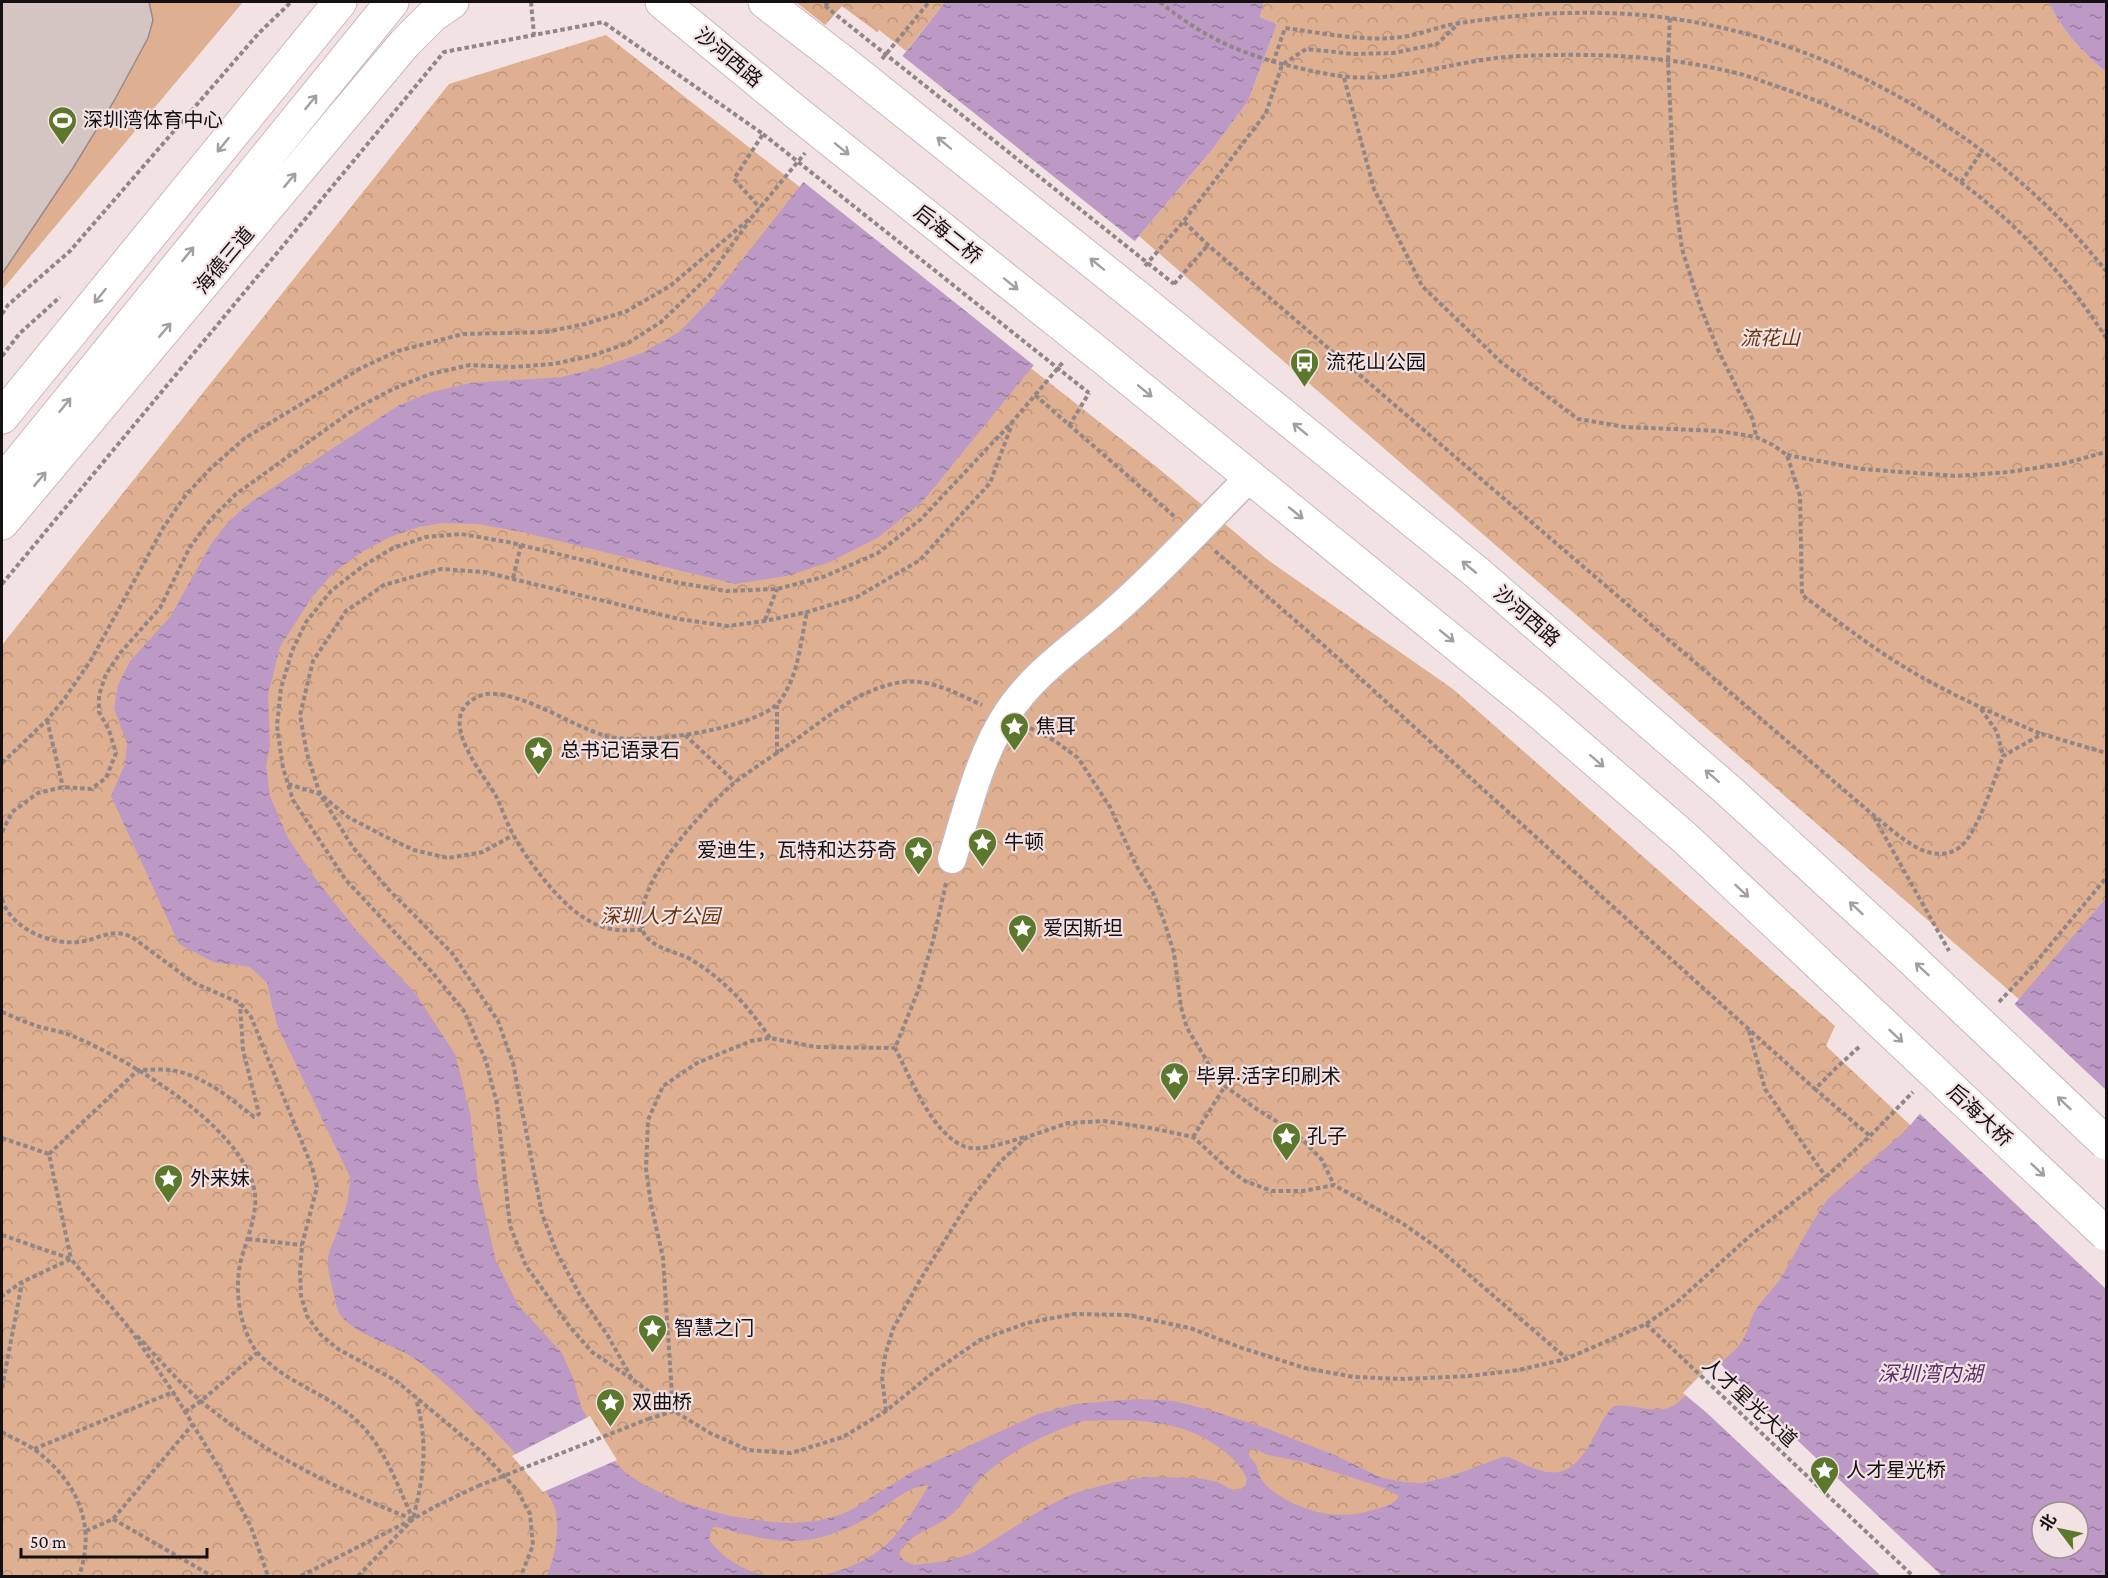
<svg xmlns="http://www.w3.org/2000/svg" width="2108" height="1578" font-family="'Crimson Pro','Noto Sans SC',serif">
<defs>
<pattern id="forest-crowns" width="20" height="18" patternUnits="userSpaceOnUse" patternTransform="scale(1.5)"><rect width="20" height="18" fill="#dcaa89"/><path d="M2 6a3 3 0 1 1 6 0M12 15a3 3 0 1 1 6 0" fill="none" stroke="#bc9175"/></pattern>
<pattern id="park-crowns" width="20" height="18" patternUnits="userSpaceOnUse" patternTransform="scale(1.5)"><rect width="20" height="18" fill="#deaf90"/><path d="M2 6a3 3 0 1 1 6 0M12 15a3 3 0 1 1 6 0" fill="none" stroke="#be967b"/></pattern>
<pattern id="water-ripples" width="26" height="14" patternUnits="userSpaceOnUse" patternTransform="scale(1.5)"><rect width="26" height="14" fill="#bd9ac6"/><path d="M2 4q2-2 4 0t4 0M15 11q2-2 4 0t4 0" fill="none" stroke="#987c9f"/></pattern>
<filter id="shadow"><feDropShadow dx="-5.5" dy="5.5" stdDeviation="0" flood-color="#0004"/></filter>
</defs>
<rect width="100%" height="100%" fill="#f2e2e4"/>
<!-- forest -->
<path fill="url(#forest-crowns)" d="M796 2H902L877 32 842 6 825 25Z"/>
<!-- park -->
<g fill="url(#park-crowns)" fill-rule="evenodd">
<path d="M843 2H945L906 51Z"/>
<path d="M1264 2H2049C2061 30 2083 53 2106 72V898L2020 1000 1139 236 1212 150 1248 101 1277 24 1260 17Z"/>
<path d="M606 35 1158 468 1268 560 1453 689 1835 1026 1826 1046 2106 1309V1576H2V645L449 84ZM2042 1512H2078V1548H2042Z"/>
</g>
<!-- pitch -->
<path fill="#deaf90" d="M2 2H243L2 290Z"/>
<!-- water -->
<g fill="url(#water-ripples)" fill-rule="evenodd">
<path d="M945 2H1264L1260 17 1277 24 1248 101 1212 150 1139 236 923 501 879 537 830 562 787 576 735 584 522 532 477 524 443 523 419 527 390 537 362 552 334 572 312 597 280 647 268 695 270 745 266 766 270 796 288 838 315 878 356 930 416 994 455 1054 470 1112 478 1183 496 1261 518 1305 562 1353 573 1378 582 1409 613 1460 626 1473 643 1484 683 1503 730 1516 771 1522 792 1523 816 1521 840 1515 853 1509 910 1473 1038 1414 1076 1404 1109 1401 1139 1399 1174 1401 1206 1409 1263 1427 1332 1454 1380 1477 1404 1482 1423 1483 1448 1477 1503 1457H1509C1551 1478 1569 1483 1594 1437 1600 1426 1604 1415 1614 1406 1631 1403 1647 1412 1664 1409 1680 1406 1692 1388 1702 1377 1714 1365 1729 1358 1740 1344 1747 1335 1748 1325 1753 1315 1759 1301 1773 1291 1781 1278 1797 1252 1809 1224 1828 1199L1906 1130 2106 898V1576H821C883 1559 895 1541 928 1487L927 1485C904 1488 889 1505 871 1516 811 1550 781 1545 717 1527L712 1528 709 1539C723 1560 745 1571 769 1576H547C555 1556 560 1531 555 1509 547 1477 440 1374 409 1355 390 1344 350 1332 339 1313 336 1307 335 1298 333 1291 331 1281 327 1270 328 1260 328 1252 332 1245 335 1238 343 1216 350 1201 350 1177L277 1025 267 983 250 967 213 962 179 944 111 796 125 764 127 743 114 709 118 685 130 661 170 617 211 544 228 522 251 502 399 405 432 392 470 383 561 377 599 368 642 353 679 332 712 298ZM1083 1421C1131 1419 1180 1418 1220 1448 1232 1457 1241 1466 1247 1479L1245 1486 1238 1491 1228 1488 1218 1482 1198 1478 1146 1477 1111 1483 1075 1493 1046 1507 973 1553 946 1561 914 1565 904 1561 899 1554C907 1534 934 1529 950 1516 963 1506 970 1489 982 1477 1009 1451 1048 1433 1083 1421ZM1252 1448 1268 1455 1303 1462 1384 1488 1399 1496C1394 1505 1385 1506 1376 1509 1343 1520 1313 1515 1283 1498 1276 1493 1267 1488 1262 1480 1258 1475 1258 1468 1255 1463 1252 1458 1249 1458 1248 1452ZM2042 1512H2078V1548H2042Z"/>
<path d="M2049 2H2106V72C2083 53 2061 30 2049 2Z"/>
</g>
<!-- pier -->
<g fill="#f2e2e4">
<path d="M900 54 1137 243 1036 367 801 180Z"/>
<path d="M2013 1003 2106 1090V1289L1918 1112Z"/>
<path d="M1718 1360 1735 1382 1942 1576H1881L1707 1413 1683 1393 1710 1365Z"/>
<path d="M590 1416 617 1460 543 1492 512 1456Z"/>
</g>
<!-- building -->
<path fill="#d4c5c2" stroke="#998a87" stroke-width="1.5" filter="url(#shadow)" d="M2 2H149L153 20 148 38 114 101 73 168 2 274Z"/>
<g fill="none" stroke-linecap="round" stroke-linejoin="round">
<defs>
<path id="minor" d="M952 859C967 811 979 757 1007 714 1035 671 1077 645 1115 611 1163 569 1206 521 1251 476"/>
<g id="major">
<path d="M662 2 797 113"/>
<path d="M765 2 839 59"/>
<path d="M1142 301 1475 571 1729 791 1899 947"/>
<path d="M1100 355 1537 710 1685 838 1853 996"/>
<path d="M2 417 340 2"/>
<path d="M2 483 392 2"/>
<path d="M2 523 405 43 432 16 452 2"/>
</g>
</defs>
<!-- minor casing -->
<use href="#minor" stroke="#c8b8bb" stroke-width="31"/>
<!-- major casing -->
<use href="#major" stroke="#c8b8bb" stroke-width="35"/>
<!-- path -->
<g stroke="#918687" stroke-width="4" stroke-dasharray="4.5 3" stroke-linecap="butt">
<path d="M531 2 534 35"/>
<path d="M1160 2C1206 40 1250 58 1308 70 1333 76 1357 79 1382 77 1428 73 1473 58 1520 56 1591 53 1662 55 1732 72 1746 75 1759 80 1773 85 1906 128 2031 218 2106 338"/>
<path d="M825 6 829 2"/>
<path d="M1670 18 1668 60 1672 147 1675 198 1682 249 1700 306 1719 352 1753 420 1756 436"/>
<path d="M882 59 929 2"/>
<path d="M1273 63 1285 28C1323 33 1363 42 1402 37 1422 34 1440 26 1460 23 1486 19 1514 16 1541 14 1583 12 1626 12 1668 18 1836 40 2002 140 2106 271"/>
<path d="M1344 78 1374 189 1422 286 1501 362 1578 419 1625 427 1719 431 1756 437 1773 445 1787 455 1800 496 1802 595C1839 622 1876 651 1916 674 1956 697 1999 716 2041 734"/>
<path d="M1961 182 1982 151"/>
<path d="M1184 222 1208 245 1872 814C1886 825 1901 839 1916 847 1930 855 1947 857 1960 847 1977 834 1995 778 2003 756L2042 734 2106 753"/>
<path d="M1145 266 1183 222 1266 113 1282 65 1306 49 1354 54 1393 53 1437 44 1459 23"/>
<path d="M1174 284 1208 245"/>
<path d="M2 314 8 305 70 251 258 34 291 2"/>
<path d="M2 356 20 333 60 297"/>
<path d="M1035 395 1175 517"/>
<path d="M1069 426 1089 393"/>
<path d="M1787 455 1862 469 1956 476 2009 472 2062 464 2106 452"/>
<path d="M1215 551 1320 642 1815 1089"/>
<path d="M513 578 521 545"/>
<path d="M2 584 444 52 603 22 763 134 734 179 760 208"/>
<path d="M765 620 777 589"/>
<path d="M1981 709 1997 732 2003 756"/>
<path d="M47 720 63 787"/>
<path d="M1030 728 1055 741 1078 758 1110 807 1136 865 1153 893 1164 921 1174 953 1181 1007 1187 1028 1210 1066 1225 1086 1255 1108 1297 1134 1322 1160 1334 1185"/>
<path d="M685 735 735 782"/>
<path d="M777 754V705"/>
<path d="M2 763 47 720 65 698 91 660 163 528 185 496 211 468 245 438 361 368 398 351 463 334 546 332 585 324 627 311 670 286 753 216 805 153"/>
<path d="M288 784 320 794 348 817 386 837 414 850 448 858 483 852 513 835"/>
<path d="M1874 817 1949 951"/>
<path d="M2 832 12 812 38 793 63 787 91 789 106 778 116 753 109 730 99 712V695L106 674 121 652 160 608 190 547 211 519 236 494 353 410 393 389 430 374 470 365 512 367 553 364 591 356 628 343 661 322 710 275 750 220"/>
<path d="M946 883 933 941 918 991 895 1048C911 1078 932 1135 966 1147 982 1152 1010 1141 1025 1137"/>
<path d="M2 899C10 928 50 945 78 942 99 940 110 927 132 937L194 983 240 1003 251 1017 312 1167 317 1187 302 1245 300 1271 301 1296 307 1316 320 1334 338 1349 395 1380 483 1453 517 1490 530 1514 533 1545 521 1576"/>
<path d="M642 930C632 930 621 931 611 929 584 924 563 902 546 882 534 867 521 850 513 834 506 822 502 808 496 796 484 775 443 728 467 704 473 699 479 695 487 694 522 691 571 726 606 736 639 746 757 729 779 702 799 676 800 643 807 612"/>
<path d="M1999 1002 2032 967 2106 878"/>
<path d="M2 1012C14 1017 27 1023 40 1027 51 1030 64 1032 75 1037 129 1060 263 1137 255 1207 253 1225 246 1242 241 1260 234 1289 239 1326 256 1351 260 1356 265 1360 270 1364 297 1387 335 1398 360 1424 386 1450 398 1487 413 1519"/>
<path d="M1749 1031 1765 1089 1826 1177"/>
<path d="M770 1038C748 1006 724 979 690 959 675 951 646 947 642 928 634 882 702 811 734 783 753 768 775 755 794 741 825 719 854 693 892 684 925 675 953 692 982 705"/>
<path d="M1859 1047 1835 1069 1815 1089 1870 1136"/>
<path d="M1193 1137 1225 1086"/>
<path d="M2 1138 49 1154 71 1259 22 1282 2 1296"/>
<path d="M49 1154 138 1070C149 1070 161 1069 171 1070 205 1076 228 1097 254 1117L259 1114 243 1050 240 1004"/>
<path d="M2 1235 71 1259 130 1329 173 1392 223 1474 251 1527 268 1576"/>
<path d="M248 1239 302 1245"/>
<path d="M1646 1324 1913 1576"/>
<path d="M137 1336C161 1361 184 1389 212 1410 272 1458 342 1491 412 1519"/>
<path d="M632 1379 592 1352 570 1327 526 1266 510 1226 497 1104 486 1061 464 1011 431 971 345 879 293 800 283 768 277 726 281 688 292 651 306 622 331 591 363 566 393 548 426 537 461 534 508 542 674 582 726 591 777 589 823 577 878 553 921 519 1013 421 1064 361"/>
<path d="M2 1388 22 1283"/>
<path d="M673 1410 632 1379 608 1336 581 1297 557 1253 542 1214 513 1063 498 1021 452 953 386 887 352 846 320 794 307 754 300 715 313 661 346 611 384 585 441 569 484 572 679 619 727 626 765 621 807 612 857 597 920 560 990 483 1012 424"/>
<path d="M673 1410 663 1258 651 1204 646 1169 648 1120 663 1086 697 1063 751 1041 770 1038 816 1047 895 1048"/>
<path d="M886 1411 882 1377 885 1356 893 1329 920 1280 970 1200 1001 1161 1027 1137 1068 1123 1104 1121 1151 1128 1193 1137 1227 1168 1245 1181 1272 1191H1303L1334 1185 1402 1223 1439 1249 1566 1358"/>
<path d="M185 1412 201 1401 257 1353"/>
<path d="M648 1419 674 1411 710 1433 748 1450 791 1453 843 1437 886 1411 935 1371 980 1340 1027 1323 1074 1314 1128 1315 1190 1328 1242 1348 1305 1368 1354 1377 1404 1379 1469 1376 1519 1370 1566 1359 1646 1324 1675 1304 1751 1235 1826 1177 1870 1136 1913 1092"/>
<path d="M2 1432C12 1438 25 1443 35 1450 77 1481 97 1525 79 1576"/>
<path d="M34 1449 173 1392"/>
<path d="M113 1519 212 1576"/>
<path d="M86 1531 113 1519 193 1424"/>
<path d="M301 1576 413 1519C424 1475 428 1447 417 1402"/>
<path d="M358 1576 413 1519 436 1506 478 1486"/>
</g>
<!-- minor -->
<use href="#minor" stroke="#fff" stroke-width="28"/>
<!-- major -->
<use href="#major" stroke="#fff" stroke-width="33"/>
<defs>
<g id="major-bridge">
<path d="M839 59 1142 301"/>
<path d="M797 113 1100 355"/>
<path d="M1899 947 2106 1143"/>
<path d="M1853 996 2106 1234"/>
</g>
</defs>
<!-- major-bridge casing -->
<use href="#major-bridge" stroke="#c8b8bb" stroke-width="35" stroke-linecap="butt"/>
<!-- path-bridge -->
<g stroke="#918687" stroke-width="4" stroke-dasharray="4.5 3" stroke-linecap="butt">
<path d="M825 6 1174 284"/>
<path d="M763 134 1089 393"/>
<path d="M478 1486 648 1419"/>
</g>
<!-- major-bridge -->
<use href="#major-bridge" stroke="#fff" stroke-width="33"/>
</g>
<!-- one-way arrows -->
<defs><path id="oneway-shaft" d="M-6 0H5M1.5-3L5.5 0L1.5 3" fill="none" stroke-width="1.6" stroke-linecap="round" stroke-linejoin="round" transform="scale(1.5)"/></defs>
<g stroke="#a19fa0">
<use href="#oneway-shaft" transform="translate(311 102) rotate(-51)"/>
<use href="#oneway-shaft" transform="translate(944 143) rotate(-141)"/>
<use href="#oneway-shaft" transform="translate(223 145) rotate(129)"/>
<use href="#oneway-shaft" transform="translate(842 149) rotate(39)"/>
<use href="#oneway-shaft" transform="translate(290 180) rotate(-50)"/>
<use href="#oneway-shaft" transform="translate(188 254) rotate(-51)"/>
<use href="#oneway-shaft" transform="translate(1097 264) rotate(-141)"/>
<use href="#oneway-shaft" transform="translate(1011 284) rotate(39)"/>
<use href="#oneway-shaft" transform="translate(100 296) rotate(129)"/>
<use href="#oneway-shaft" transform="translate(165 330) rotate(-50)"/>
<use href="#oneway-shaft" transform="translate(1145 391) rotate(39)"/>
<use href="#oneway-shaft" transform="translate(65 405) rotate(-51)"/>
<use href="#oneway-shaft" transform="translate(1300 429) rotate(-141)"/>
<use href="#oneway-shaft" transform="translate(40 479) rotate(-50)"/>
<use href="#oneway-shaft" transform="translate(1296 513) rotate(39)"/>
<use href="#oneway-shaft" transform="translate(1469 567) rotate(-140)"/>
<use href="#oneway-shaft" transform="translate(1447 636) rotate(39)"/>
<use href="#oneway-shaft" transform="translate(1597 761) rotate(41)"/>
<use href="#oneway-shaft" transform="translate(1712 776) rotate(-139)"/>
<use href="#oneway-shaft" transform="translate(1742 891) rotate(43)"/>
<use href="#oneway-shaft" transform="translate(1856 908) rotate(-137)"/>
<use href="#oneway-shaft" transform="translate(1922 969) rotate(-137)"/>
<use href="#oneway-shaft" transform="translate(1896 1036) rotate(43)"/>
<use href="#oneway-shaft" transform="translate(2064 1103) rotate(-137)"/>
<use href="#oneway-shaft" transform="translate(2038 1170) rotate(43)"/>
</g>
<!-- icons -->
<defs>
<symbol id="stadium-pin" viewBox="-11 -11 22 30"><path d="M0 17L-7.5 6A9.5 9.5 0 1 1 7.5 6Z" fill="#5c782c" stroke="#f2e2e4"/><path d="M0-5a6.5 5 0 1 0 0 10a6.5 5 0 1 0 0-10ZM-3.5-1.8h7v3.6h-7Z" fill="#fff"/></symbol>
<symbol id="bus-pin" viewBox="-11 -11 22 30"><path d="M0 17L-7.5 6A9.5 9.5 0 1 1 7.5 6Z" fill="#5c782c" stroke="#f2e2e4"/><path d="M-5-6H5V4H4V6H2V4H-2V6H-4V4H-5ZM-3.5-4V0h7V-4ZM-3.5 1.2v1.5H-2V1.2ZM2 1.2v1.5H3.5V1.2Z" fill="#fff"/></symbol>
<symbol id="sight-pin" viewBox="-11 -11 22 30"><path d="M0 17L-7.5 6A9.5 9.5 0 1 1 7.5 6Z" fill="#5c782c" stroke="#f2e2e4"/><path d="M0-6L1.8-2.2L6-1.7L2.9 1.2L3.7 5.4L0 3.3L-3.7 5.4L-2.9 1.2L-6-1.7L-1.8-2.2Z" fill="#fff"/></symbol>
</defs>
<g fill-rule="evenodd">
<use href="#stadium-pin" x="46" y="104" width="33" height="45"/>
<use href="#bus-pin" x="1288" y="346" width="33" height="45"/>
<use href="#sight-pin" x="998" y="710" width="33" height="45"/>
<use href="#sight-pin" x="522" y="734" width="33" height="45"/>
<use href="#sight-pin" x="966" y="826" width="33" height="45"/>
<use href="#sight-pin" x="902" y="834" width="33" height="45"/>
<use href="#sight-pin" x="1006" y="912" width="33" height="45"/>
<use href="#sight-pin" x="1158" y="1060" width="33" height="45"/>
<use href="#sight-pin" x="1270" y="1120" width="33" height="45"/>
<use href="#sight-pin" x="152" y="1162" width="33" height="45"/>
<use href="#sight-pin" x="636" y="1312" width="33" height="45"/>
<use href="#sight-pin" x="594" y="1386" width="33" height="45"/>
<use href="#sight-pin" x="1808" y="1454" width="33" height="45"/>
</g>
<g text-anchor="middle" stroke-width="4.5" stroke-linejoin="round" paint-order="stroke">
<!-- street labels -->
<g font-size="20" fill="#151011" stroke="#f2e2e4">
<text transform="translate(729 57) rotate(40)" y="7">沙河西路</text>
<text transform="translate(948 234) rotate(39)" y="7">后海二桥</text>
<text transform="translate(224 260) rotate(-50)" y="7">海德三道</text>
<text transform="translate(1527 616) rotate(41)" y="7">沙河西路</text>
<text transform="translate(1980 1115) rotate(43)" y="7">后海大桥</text>
<text transform="translate(1750 1402) rotate(43)" y="7">人才星光大道</text>
</g>
<!-- poi labels -->
<g font-size="20" fill="#151011" stroke="#f2e2e4" text-anchor="start">
<text x="83" y="127">深圳湾体育中心</text>
<text x="1326" y="369">流花山公园</text>
<text x="1036" y="733">焦耳</text>
<text x="560" y="757">总书记语录石</text>
<text x="1004" y="849">牛顿</text>
<text x="897" y="857" text-anchor="end">爱迪生，瓦特和达芬奇</text>
<text x="1043" y="935">爱因斯坦</text>
<text x="1196" y="1083">毕昇·活字印刷术</text>
<text x="1307" y="1143">孔子</text>
<text x="190" y="1185">外来妹</text>
<text x="674" y="1335">智慧之门</text>
<text x="632" y="1409">双曲桥</text>
<text x="1846" y="1477">人才星光桥</text>
</g>
<!-- park labels -->
<g font-size="20" font-style="italic" fill="#64350f" stroke="#f2e2e4">
<text x="1770" y="345">流花山</text>
<text x="660" y="923">深圳人才公园</text>
</g>
<!-- water labels -->
<g font-size="21" font-style="italic" fill="#5c2f67" stroke="#f2e2e4">
<text x="1930" y="1381">深圳湾内湖</text>
</g>
</g>
<!-- border -->
<rect width="2108" height="1578" fill="none" stroke="#151011" stroke-width="6"/>
<!-- north arrow -->
<g transform="translate(2060 1530) rotate(302)"><circle r="28" fill="#f2e2e4" stroke="#9a8e90" stroke-width="1.5"/>
<path d="M0-4.5L10 22L0 15L-10 22Z" fill="#5c782c"/>
<text y="-9" font-size="16" font-weight="bold" text-anchor="middle" fill="#151011">北</text>
</g>
<!-- scale -->
<path d="M21 1548v9h186v-9" fill="none" stroke="#151011" stroke-width="3"/>
<text x="30" y="1548" font-size="18" fill="#151011" stroke="#f2e2e4" stroke-width="4.5" paint-order="stroke">50 m</text>
</svg>
